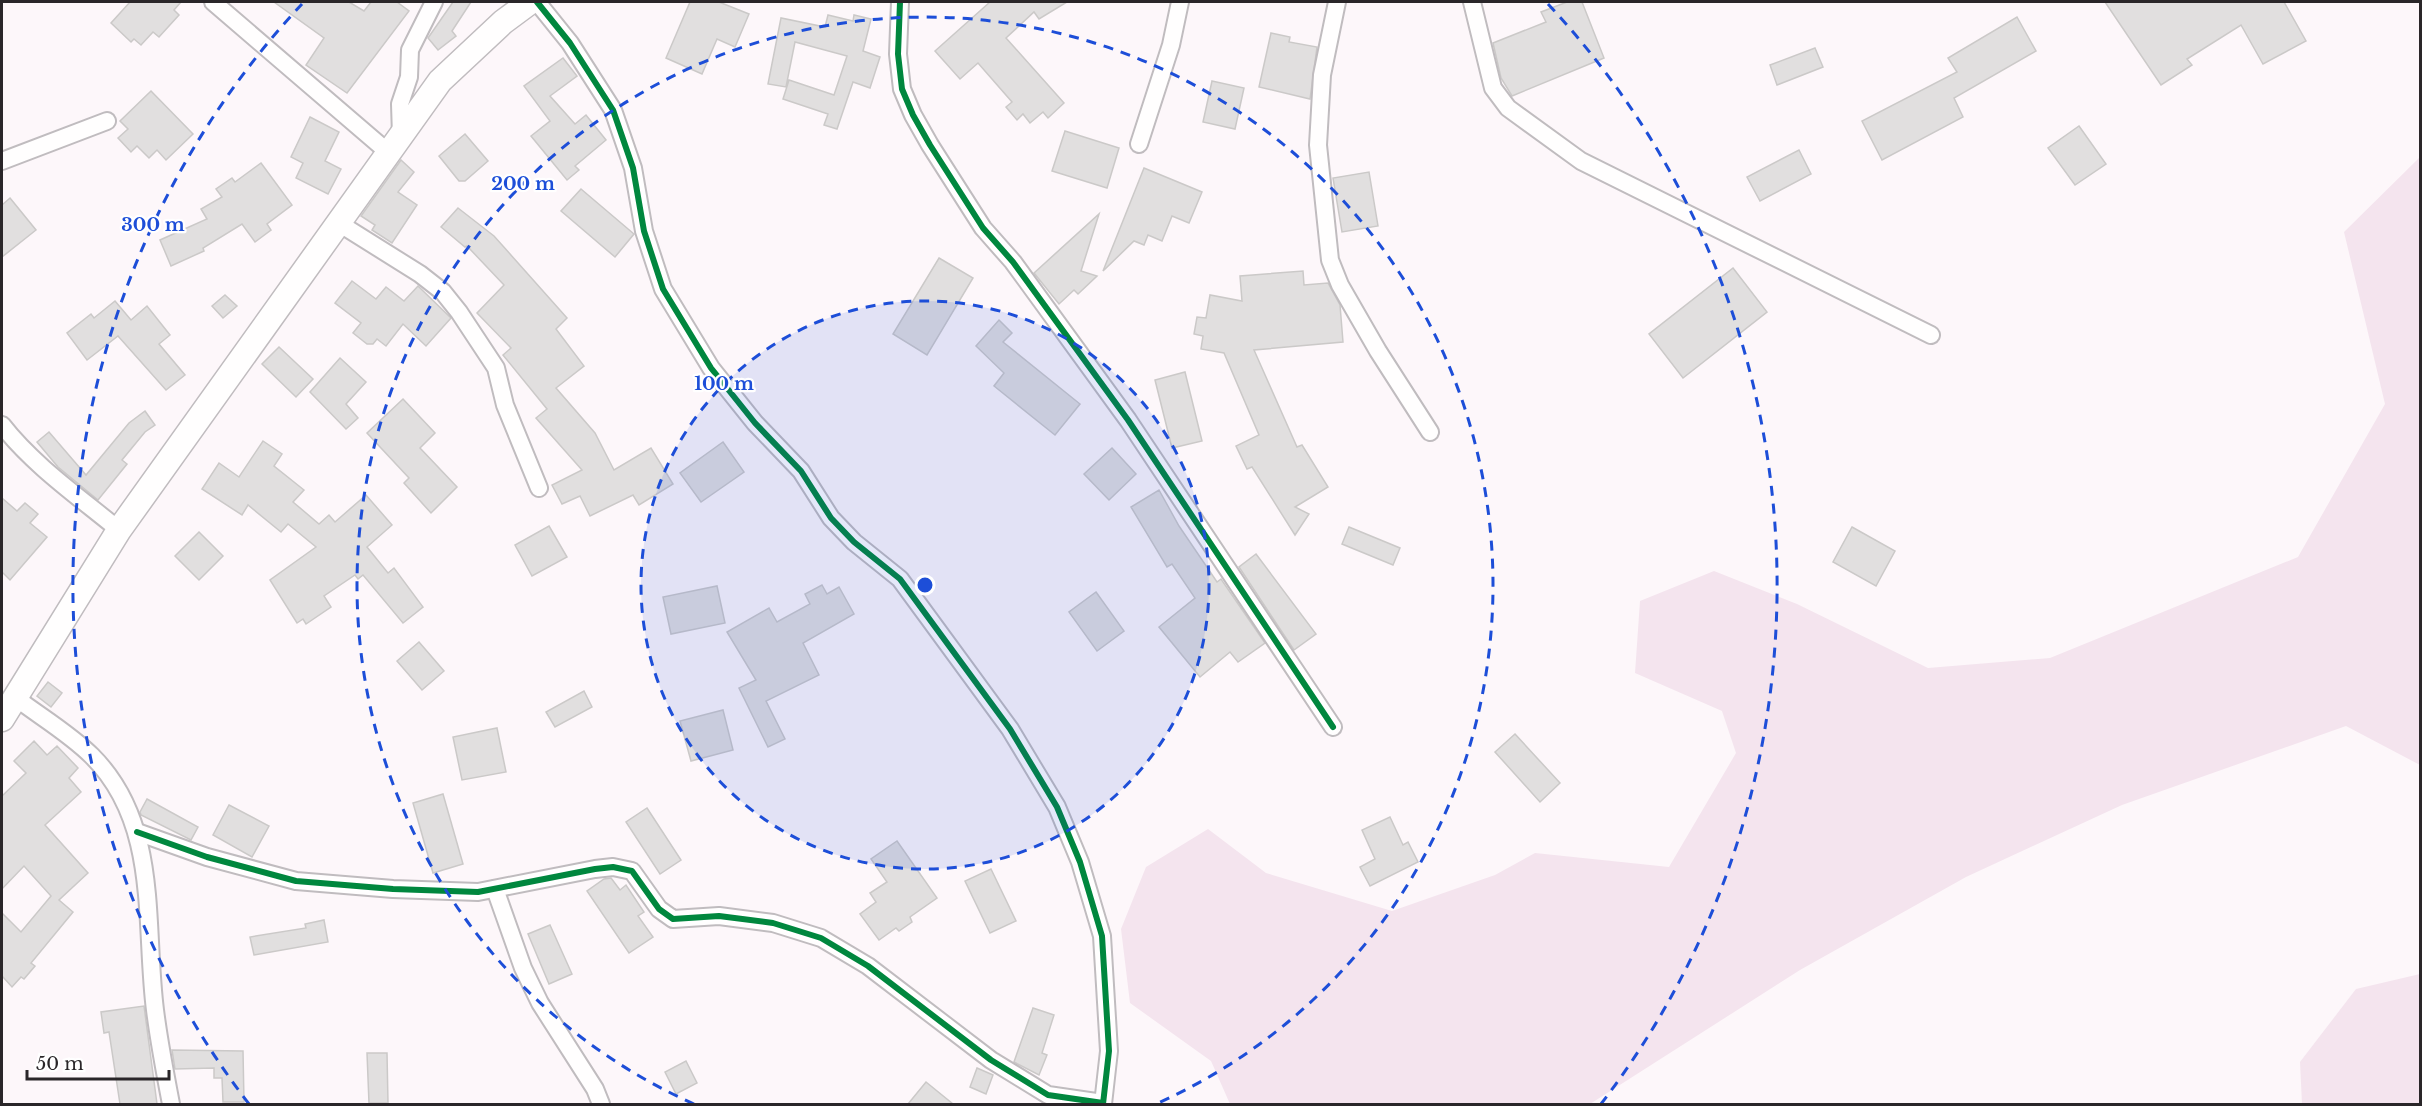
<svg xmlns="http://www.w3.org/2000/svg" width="2422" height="1106" font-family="'Libre Baskerville',serif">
<rect width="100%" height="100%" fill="#fdf7fa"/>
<!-- green -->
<g fill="#f4e4ee">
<path d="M2420 157V765L2346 726 2122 805 1966 877 1800 970 1590 1104H1230L1211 1061 1130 1003 1121 929 1146 867 1208 829 1266 873 1392 911 1495 875 1535 853 1669 867 1736 753 1722 711 1635 673 1640 601 1714 571 1797 604 1928 668 2050 658 2298 557 2385 404 2344 232Z"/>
<path d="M2420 974V1104H2302L2300 1062 2356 989Z"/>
</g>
<!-- building -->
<g fill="#e1dfdf" stroke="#cbc9c8" stroke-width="1.5">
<path d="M130 2H181L174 10 179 15 159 37 153 32 141 45 134 39 131 42 111 23Z"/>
<path d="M274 2H349L364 11 371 2H397L409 11 347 93 306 65 324 38Z"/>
<path d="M453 2H471L452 31 456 36 438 50 428 38Z"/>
<path d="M690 2H719L749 14 735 47 717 39 702 74 666 58Z"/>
<path d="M990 2H1067L1039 19 1034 12 1006 38 1064 103 1048 118 1043 112 1030 123 1023 114 1017 120 1006 107 1012 102 978 63 960 79 935 51Z"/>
<path d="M1567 2H1582L1604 58 1512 96 1501 78 1493 43 1546 22 1541 12Z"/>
<path d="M2105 2H2284L2306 41 2263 64 2241 25 2187 59 2192 65 2161 85Z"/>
<path d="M828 15 853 21 854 15 871 19 863 51 880 57 870 88 853 82 837 129 824 125 828 114 783 99 789 80 834 95 847 56 795 42 786 87 768 84 781 18 825 27Z"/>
<path d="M2017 17 2036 51 1954 98 1963 117 1882 160 1862 121 1957 72 1948 58Z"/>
<path d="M1271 33 1290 37 1289 42 1317 47 1310 99 1259 87Z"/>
<path d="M1815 48 1823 67 1777 85 1770 65Z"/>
<path d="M563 58 577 76 550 96 575 124 586 115 606 140 575 166 579 170 567 180 531 136 550 121 524 86Z"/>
<path d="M1212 81 1244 88 1235 129 1203 122Z"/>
<path d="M151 91 193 134 166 160 157 150 149 158 137 146 131 152 118 138 128 129 120 121Z"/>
<path d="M310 117 339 132 325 161 341 169 328 194 296 178 303 163 291 157Z"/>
<path d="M2079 126 2106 164 2075 185 2048 148Z"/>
<path d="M1065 131 1119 148 1107 188 1052 171Z"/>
<path d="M465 134 488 161 465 181H459L439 156Z"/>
<path d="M1799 150 1811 174 1760 201 1747 177Z"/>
<path d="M401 160 414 172 398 192 417 205 392 243 372 230 375 225 361 216Z"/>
<path d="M261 163 292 205 267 224 271 230 255 242 242 224 203 248 204 251 171 266 160 240 207 219 201 209 222 197 216 189 232 178 235 182Z"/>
<path d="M1144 168 1202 192 1189 223 1172 216 1162 241 1148 235 1144 245 1134 241 1103 271Z"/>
<path d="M1369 172 1378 226 1342 232 1333 178Z"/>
<path d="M581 189 634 234 615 257 561 211Z"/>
<path d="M10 198 36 230 2 257V205Z"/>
<path d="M458 208 494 236 567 318 556 329 584 366 556 388 595 433 614 470 651 448 673 484 639 505 633 495 590 516 580 496 562 504 552 485 582 470 536 418 547 409 503 355 511 348 477 313 504 285 467 246 465 247 441 227Z"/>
<path d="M1099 214 1081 271 1097 276 1078 294 1074 290 1059 304 1034 273Z"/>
<path d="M939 258 973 278 927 355 893 334Z"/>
<path d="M1733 268 1767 312 1683 378 1649 334Z"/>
<path d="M1303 271 1304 285 1328 283 1340 305 1343 342 1254 350 1297 447 1302 445 1328 487 1295 507 1309 514 1295 535 1252 467 1247 469 1236 446 1259 435 1224 353 1201 349 1203 336 1194 334 1197 317 1206 318 1210 295 1242 301 1240 276Z"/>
<path d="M352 281 376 299 386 287 404 301 418 286 451 318 426 346 403 324 386 346 377 339 373 344H367L353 333 361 323 335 303Z"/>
<path d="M225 295 237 306 223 318 212 306Z"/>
<path d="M115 301 131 320 147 306 170 335 159 344 185 375 166 390 118 336 87 360 67 333 91 314 94 318Z"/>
<path d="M999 320 1012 333 1003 342 1080 404 1055 435 994 386 1004 373 976 346Z"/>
<path d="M279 347 313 379 296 397 262 364Z"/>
<path d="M340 358 366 382 346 404 358 418 346 429 310 392Z"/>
<path d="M1185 372 1202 441 1172 448 1155 380Z"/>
<path d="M403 399 435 433 420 448 457 487 431 513 404 483 409 478 367 433Z"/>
<path d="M145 411 155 425 145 432 122 460 127 464 98 500 58 467 37 442 49 432 86 475 129 423Z"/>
<path d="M263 441 282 454 274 466 304 490 293 502 319 524 329 515 335 522 366 495 392 525 367 547 388 573 394 568 423 607 403 623 363 575 358 579 355 575 324 596 331 607 306 624 303 619 297 623 270 580 316 547 288 524 281 532 248 505 242 515 202 489 219 463 239 477Z"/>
<path d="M723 442 744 472 701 502 680 473Z"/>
<path d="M1112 448 1136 474 1109 500 1084 474Z"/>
<path d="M1159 490 1179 526 1217 582 1221 579 1265 643 1238 662 1230 652 1200 677 1159 627 1195 598 1172 564 1167 567 1131 507Z"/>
<path d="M2 498 17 511 25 503 38 514 30 523 47 537 10 580 2 572Z"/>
<path d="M549 526 567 557 532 576 515 545Z"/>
<path d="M1349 527 1400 548 1393 565 1342 544Z"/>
<path d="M1852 527 1895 551 1876 586 1833 562Z"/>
<path d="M199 532 223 556 199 580 175 556Z"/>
<path d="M1256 554 1316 634 1294 650 1239 567Z"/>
<path d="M822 585 827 594 839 587 854 614 803 643 819 675 766 701 785 739 768 747 739 688 756 680 727 632 769 608 777 622 810 604 805 594Z"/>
<path d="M717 586 725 623 671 634 663 597Z"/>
<path d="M1096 592 1124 631 1097 651 1069 612Z"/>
<path d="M419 642 444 671 422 690 397 661Z"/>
<path d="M48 682 62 693 51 707 37 696Z"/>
<path d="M584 691 592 707 555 727 546 712Z"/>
<path d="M723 710 733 750 691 761 680 721Z"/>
<path d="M497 728 506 772 462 780 453 737Z"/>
<path d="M1515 734 1560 783 1540 802 1495 752Z"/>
<path d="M34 741 47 755 57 746 78 768 69 778 81 792 45 825 88 873 59 900 73 912 31 963 35 966 24 979 21 977 12 987 2 976V913L21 932 51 896 24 866 2 889V796L26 773 14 761Z"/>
<path d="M443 794 463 864 433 873 413 803Z"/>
<path d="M147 799 198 827 191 840 141 815 140 812Z"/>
<path d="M229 805 269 826 252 857 213 835Z"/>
<path d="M647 808 681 860 660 874 626 822Z"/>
<path d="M1390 817 1403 845 1408 842 1418 862 1370 886 1360 867 1375 859 1362 830Z"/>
<path d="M897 841 937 898 910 917 912 922 899 931 896 928 879 940 860 914 876 902 870 893 887 882 871 859Z"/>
<path d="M991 869 1016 921 990 933 965 881Z"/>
<path d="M611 878 620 890 626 885 644 912 638 916 653 937 629 953 587 891 604 879Z"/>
<path d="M324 920 328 942 254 955 250 937 306 928 305 924Z"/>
<path d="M550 925 572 974 549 984 528 934Z"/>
<path d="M144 1006 157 1104H120L109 1032 104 1033 101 1012Z"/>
<path d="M1033 1008 1054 1015 1042 1053 1047 1055 1039 1075 1014 1062Z"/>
<path d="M172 1050 243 1051 244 1102H223L222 1078H214V1068L175 1069Z"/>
<path d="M367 1053H387L388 1103H369Z"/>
<path d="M686 1061 697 1083 676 1094 665 1072Z"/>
<path d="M977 1068 993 1075 986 1094 970 1087Z"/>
<path d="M926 1082 953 1104H908Z"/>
</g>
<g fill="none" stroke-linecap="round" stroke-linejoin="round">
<defs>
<g id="street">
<path d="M213 2 389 153"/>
<path d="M537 2 570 43 613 110 633 168 644 231 663 289 711 368 755 423 801 471 831 518 854 542 900 579 1010 729 1057 807 1080 862 1102 936 1109 1051 1103 1104"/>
<path d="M900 2 898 54 902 89 913 115 930 145 983 228 1013 262 1128 420 1333 727"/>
<path d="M1337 2 1322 75 1318 145 1330 260 1340 285 1378 351 1430 432"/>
<path d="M1472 2 1493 88 1508 108 1581 161 1931 335"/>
<path d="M401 136 400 104 409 77 410 50 434 2"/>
<path d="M1139 144 1171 45 1180 2"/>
<path d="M2 161 107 121"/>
<path d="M337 222 420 274 443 292 459 312 496 368 505 405 539 488"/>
<path d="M2 425C33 465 79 497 119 530"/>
<path d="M16 698C41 717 70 734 92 756 160 824 144 923 155 1010 159 1042 165 1073 171 1104"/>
<path d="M137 832 207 857 296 881 393 889 478 892 595 869 613 867 632 871 659 909 673 919 719 916 773 923 821 938 868 966 991 1060 1048 1095 1103 1103"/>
<path d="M495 889 523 968 540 1003 595 1089 601 1104"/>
</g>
<path id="secondary" d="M2 719 119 530 440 81 503 22 530 2"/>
</defs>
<!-- street casing -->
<use href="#street" stroke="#c0bcbf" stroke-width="20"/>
<!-- secondary casing -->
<use href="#secondary" stroke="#c0bcbf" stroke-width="27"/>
<!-- street -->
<use href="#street" stroke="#fffefe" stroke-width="16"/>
<!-- secondary -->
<use href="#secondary" stroke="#fffefe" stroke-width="24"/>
<defs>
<g id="cycleway">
<path d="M537 2 570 43 613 110 633 168 644 231 663 289 711 368 755 423 801 471 831 518 854 542 900 579 1010 729 1057 807 1080 862 1102 936 1109 1051 1103 1104"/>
<path d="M900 2 898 54 902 89 913 115 930 145 983 228 1013 262 1128 420 1333 727"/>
<path d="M137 832 207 857 296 881 393 889 478 892 595 869 613 867 632 871 659 909 673 919 719 916 773 923 821 938 868 966 991 1060 1048 1095 1103 1103"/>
</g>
</defs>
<!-- cycleway casing -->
<use href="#cycleway" stroke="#fff" stroke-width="10"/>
<!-- cycleway -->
<use href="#cycleway" stroke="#00873e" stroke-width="6"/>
</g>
<!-- distance rings -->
<circle cx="925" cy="585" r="284" fill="#1d4ed8" fill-opacity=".12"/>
<g fill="none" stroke="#1d4ed8" stroke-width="3" stroke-dasharray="10 8">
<circle cx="925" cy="585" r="284"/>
<path d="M694 1104A568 568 0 1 1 1156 1104"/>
<path d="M249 1104A852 852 0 0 1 302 4M1548 4A852 852 0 0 1 1601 1104"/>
</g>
<circle cx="925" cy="585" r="9" fill="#1d4ed8" stroke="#fff" stroke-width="3"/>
<g font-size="18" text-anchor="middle" font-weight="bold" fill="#1d4ed8" stroke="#fff" stroke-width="4.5" stroke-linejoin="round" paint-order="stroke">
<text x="523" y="190">200 m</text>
<text x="153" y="231">300 m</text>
<text x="724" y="390">100 m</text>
</g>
<!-- border -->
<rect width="2422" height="1106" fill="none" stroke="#2a2629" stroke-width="6"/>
<!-- scale -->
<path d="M27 1070v9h142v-9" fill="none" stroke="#2a2629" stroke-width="3"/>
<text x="36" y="1070" font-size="18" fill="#2a2629" stroke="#ffffff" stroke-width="4.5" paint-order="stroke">50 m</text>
</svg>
